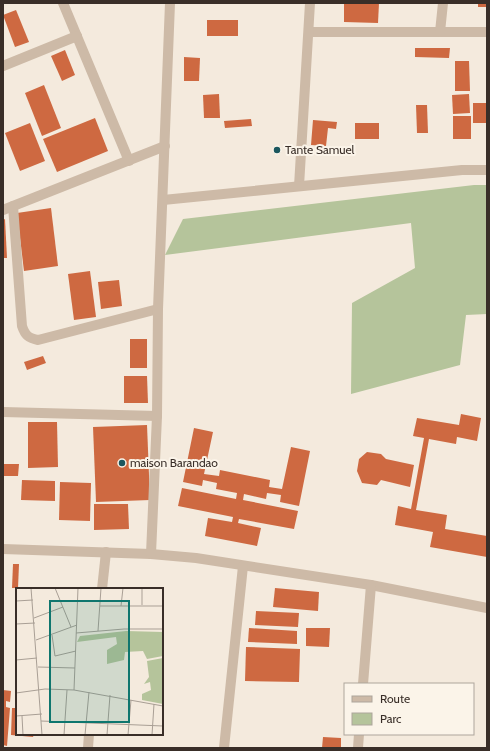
<svg xmlns="http://www.w3.org/2000/svg" width="490" height="751" font-family="Cabin,sans-serif">
<rect width="100%" height="100%" fill="#f4eadd"/>
<!-- green -->
<path fill="#b5c49b" d="M474 185H487V314L466 315 460 365 351 394 352 303 415 268 411 223 165 255 183 219Z"/>
<!-- building -->
<g fill="#ce6941">
<path d="M344 3H379L378 23 344 22Z"/>
<rect x="478" y="3" width="9" height="4"/>
<path d="M16 10 29 42 15 47 3 15Z"/>
<rect x="207" y="20" width="31" height="16"/>
<path d="M415 48H450L449 58 415 57Z"/>
<path d="M65 50 75 75 62 81 51 56Z"/>
<path d="M184 57 200 58 199 81H184Z"/>
<path d="M455 61H469L470 91H455Z"/>
<path d="M44 85 61 128 42 136 25 93Z"/>
<path d="M219 94 220 118H204L203 95Z"/>
<path d="M469 94 470 113 453 114 452 95Z"/>
<rect x="473" y="103" width="14" height="20"/>
<path d="M416 105H427L428 133H417Z"/>
<rect x="453" y="116" width="18" height="23"/>
<path d="M95 118 108 151 57 172 43 139Z"/>
<path d="M251 119 252 126 225 128 224 121Z"/>
<path d="M313 120 337 122 336 129 328 128 326 146 311 145Z"/>
<path d="M30 123 45 161 20 171 5 133Z"/>
<rect x="355" y="123" width="24" height="16"/>
<path d="M51 208 58 266 24 271 17 213Z"/>
<path d="M5 219 7 258H3V220Z"/>
<path d="M90 271 96 317 74 320 68 274Z"/>
<path d="M119 280 122 306 101 309 98 282Z"/>
<rect x="130" y="339" width="17" height="29"/>
<path d="M43 356 46 363 27 370 24 362Z"/>
<path d="M124 376H147L148 403H124Z"/>
<path d="M461 414 481 418 477 441 457 437 456 444 429 439 416 510 447 515 445 529 487 536V557L430 547 433 532 395 525 398 506 411 509 424 438 413 436 417 418 459 425Z"/>
<path d="M28 422H57L58 467 28 468Z"/>
<path d="M147 425 150 500 96 502 93 427Z"/>
<path d="M194 428 213 432 204 474 219 476 220 470 270 480 269 487 282 489 291 447 310 451 299 506 280 502 281 495 267 493 266 499 244 494 243 500 298 511 294 529 239 519 238 523 261 528 257 546 205 536 208 518 232 522 233 517 178 506 182 488 236 499 237 493 216 489 217 483 203 480 202 486 183 482Z"/>
<path d="M367 452 381 454 386 459 414 465 410 487 381 480 377 485 362 483 357 471 359 459Z"/>
<path d="M3 464H19L18 476H3Z"/>
<path d="M22 480 55 481V501L21 500Z"/>
<path d="M60 482 91 483 90 521 59 520Z"/>
<path d="M94 504H128L129 529 94 530Z"/>
<path d="M13 564H19L18 588H12Z"/>
<path d="M275 588 319 592 318 611 273 607Z"/>
<path d="M256 611 299 613 298 627 255 625Z"/>
<path d="M249 628 297 631V644L248 642Z"/>
<path d="M306 628H330L329 647 306 646Z"/>
<path d="M246 647 300 649 299 682 245 681Z"/>
<path d="M3 690 11 691 10 702 6 701V707L10 708 7 746 3 745Z"/>
<path d="M12 708H17V734H34L33 737 11 735Z"/>
<path d="M323 737 341 738V748H322Z"/>
</g>
<g fill="none" stroke-linecap="round" stroke-linejoin="round">
<!-- minor -->
<g stroke="#cdbaa7" stroke-width="10">
<path d="M63 3 129 161"/>
<path d="M309 32H487"/>
<path d="M440 32 443 3"/>
<path d="M3 66 77 36"/>
<path d="M299 186 310 3"/>
<path d="M163 200 462 170H487"/>
<path d="M13 206 22 326C25 335 28 338 38 340L158 309"/>
<path d="M3 210 165 146"/>
<path d="M3 412 157 416"/>
<path d="M3 549 151 554 196 558 371 585 487 608"/>
<path d="M151 554 157 416 158 309 170 3"/>
<path d="M102 589 106 552"/>
<path d="M363 684 371 585"/>
<path d="M88 748 89 734"/>
<path d="M224 748 243 566"/>
<path d="M358 748 359 734"/>
</g>
</g>
<!-- markers -->
<g fill="#1b575e" stroke="#fbf4e9" stroke-width="1.5">
<circle cx="277" cy="150" r="4"/>
<circle cx="122" cy="463" r="4"/>
</g>
<g text-anchor="middle" stroke-width="4" stroke-linejoin="round" paint-order="stroke">
<!-- poi labels -->
<g font-size="12" fill="#392e28" stroke="#fbf4e9" text-anchor="start">
<text x="285" y="154">Tante Samuel</text>
<text x="130" y="467">maison Barandao</text>
</g>
</g>
<!-- overview -->
<g transform="translate(16 588)">
<rect width="147" height="147" fill="#f4eadd"/>
<path d="M110 43 147 44V68L131 71 127 63 109 64 108 72 91 76V62L101 56 100 49 61 54 64 48ZM147 70V116L126 112V106L135 102 134 94 128 96 133 89 131 73Z" fill="#b5c49b"/>
<path fill="none" stroke="#a99f95" stroke-width="1" d="M15 0 26 147M39 0 55 39M126 0V17M0 13 17 12M84 18H147M105 18 107 0M18 30 47 19M0 36 19 35M82 43 85 0M60 45 108 41H147M36 47 39 68 60 63M20 52 61 37M0 72 21 70M22 79 59 80M58 102 62 0M0 105 29 101 58 102 147 118M0 128 26 126M6 128 7 147M25 133 147 138M48 147 51 102M69 147 73 104M91 147 94 107M112 147 115 112M136 147 138 116"/>
<path fill="#0f766e" fill-opacity="0.15" stroke="#0f766e" stroke-width="2" d="M34 13H113V134H34Z"/>
<rect width="147" height="147" fill="none" stroke="#392e28" stroke-width="2"/>
</g>
<!-- border -->
<rect width="490" height="751" fill="none" stroke="#392e28" stroke-width="8"/>
<!-- legend -->
<rect x="344" y="683" width="130" height="52" fill="#fbf4e9" stroke="#ada59c"/>
<rect x="352" y="696" width="20" height="6" fill="#cdbaa7" stroke="#ada59c"/>
<text x="380" y="703" font-size="12" fill="#392e28">Route</text>
<rect x="352" y="713" width="20" height="12" fill="#b5c49b" stroke="#ada59c"/>
<text x="380" y="723" font-size="12" fill="#392e28">Parc</text>
</svg>
